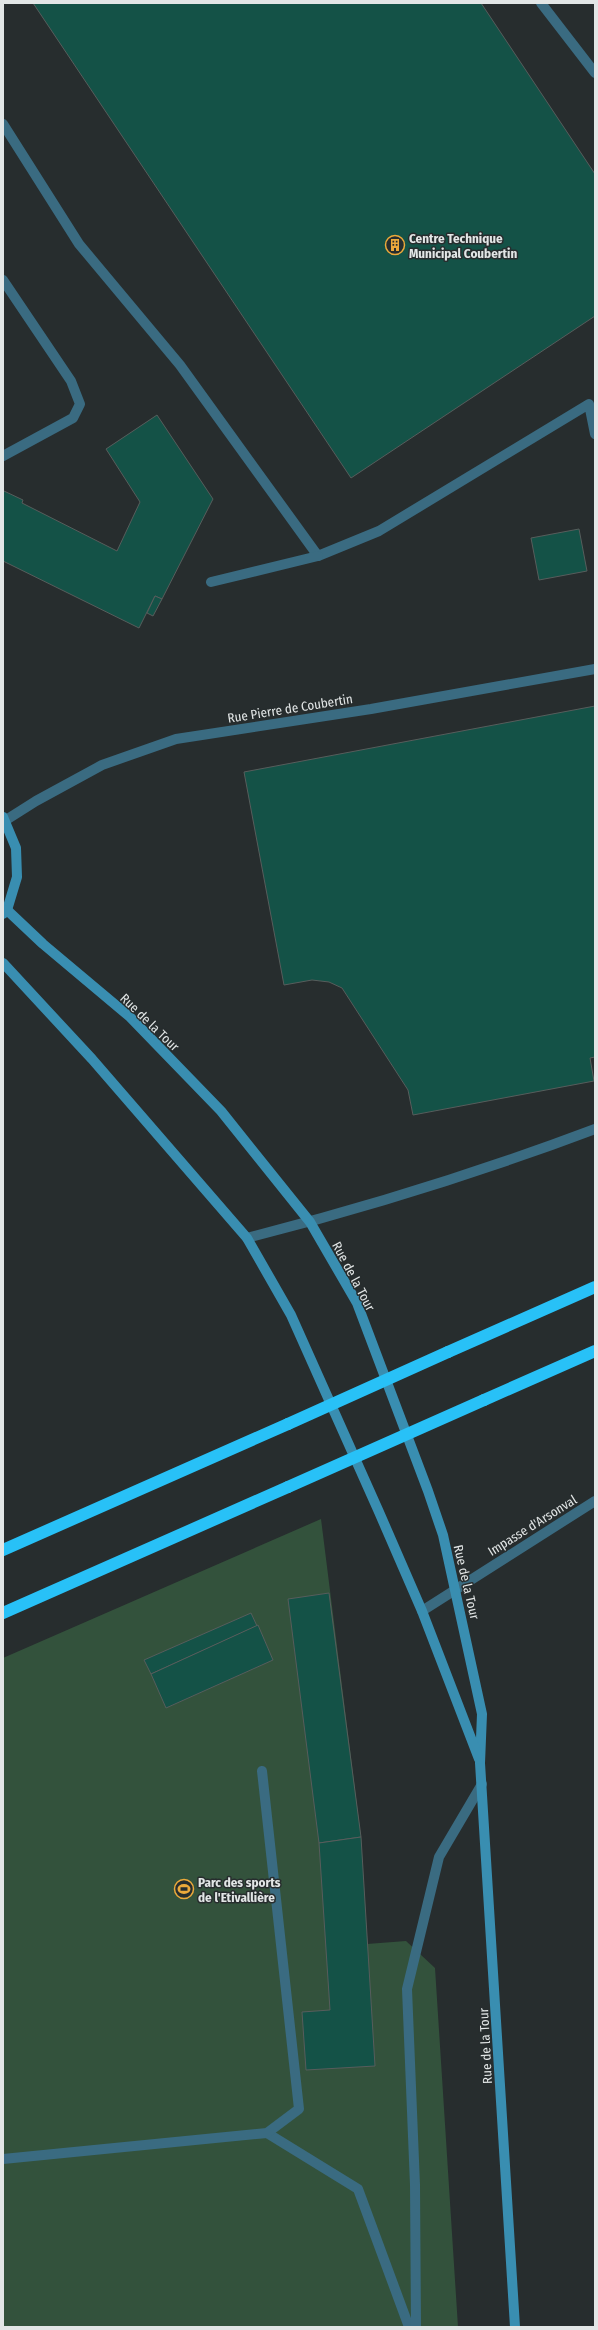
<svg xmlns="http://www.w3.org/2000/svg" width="598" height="2330" font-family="'Fira Sans Condensed',sans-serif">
<rect width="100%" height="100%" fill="#272d2e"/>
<!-- green -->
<path fill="#33523c" d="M321 1519 361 1837 367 1944 406 1941 435 1968 458 2327H3V1658Z"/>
<!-- building -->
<g fill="#145247" stroke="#575d5c">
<path d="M33 3H481L595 174V316L351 478Z"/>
<path d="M157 415 213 499 162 599 155 596 139 628 3 561V493L4 491 23 500 22 503 117 551 140 502 106 449Z"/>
<path d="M579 529 587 571 539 580 531 538Z"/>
<path d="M155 596 162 599 153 616 147 613Z"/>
<path d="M595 706V1057L590 1058 594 1081 413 1115 408 1090 342 988 329 982 312 980 284 985 244 772Z"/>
<path d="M329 1593 361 1837 319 1843 288 1599Z"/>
<path d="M251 1613 257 1626 151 1674 144 1660Z"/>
<path d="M258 1625 273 1660 166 1708 151 1674Z"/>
<path d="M361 1837 375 2066 306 2070 302 2012 330 2010 319 1843Z"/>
</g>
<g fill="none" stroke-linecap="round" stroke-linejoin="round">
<!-- lane -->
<g stroke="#3a6b81" stroke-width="10">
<path d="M541 3 595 73"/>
<path d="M3 124 79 244 180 365 318 556 379 531 589 404 595 434"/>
<path d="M3 280 71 381 80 404 73 418 3 456"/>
<path d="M211 582 318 556"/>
<path d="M247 1238C365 1208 481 1172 595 1129"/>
<path d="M422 1611 595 1501"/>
<path d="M267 2133 358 2189 409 2327"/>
<path d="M3 2159 267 2133 299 2109 262 1771"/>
<path d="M416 2327 415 2185 407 1989 439 1857 482 1784"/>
</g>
<!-- street -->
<path stroke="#3a6b81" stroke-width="10" d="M6 820 36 801 102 765 176 739 371 709 595 669"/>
<!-- secondary -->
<g stroke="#398eb1" stroke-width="10">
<path d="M3 817 16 848 17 877 7 910 3 914"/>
<path d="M7 910 43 944 130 1017 221 1111 310 1222 357 1303 428 1491 443 1535 482 1714 480 1763 515 2327"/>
<path d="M3 963 92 1059 247 1238 291 1315 379 1512 422 1611 479 1759"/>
</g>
<!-- highway -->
<g stroke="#28c1f7" stroke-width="12">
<path d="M448 1352 595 1287"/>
<path d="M484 1400 595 1351"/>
<path d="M3 1550 288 1424"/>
<path d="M3 1613 288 1487"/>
</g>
<!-- highway-bridge -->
<g stroke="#28c1f7" stroke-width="12">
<path d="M288 1424 448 1352"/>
<path d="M288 1487 484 1400"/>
</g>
</g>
<!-- icons -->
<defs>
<symbol id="building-ring" viewBox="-11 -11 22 22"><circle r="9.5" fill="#272d2e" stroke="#eca93b" stroke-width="1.5"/><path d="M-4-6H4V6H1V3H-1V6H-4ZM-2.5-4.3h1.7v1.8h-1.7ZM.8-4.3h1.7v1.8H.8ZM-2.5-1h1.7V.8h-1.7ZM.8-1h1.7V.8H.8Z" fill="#eca93b"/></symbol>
<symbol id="stadium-ring" viewBox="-11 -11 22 22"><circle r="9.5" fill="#272d2e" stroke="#eca93b" stroke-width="1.5"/><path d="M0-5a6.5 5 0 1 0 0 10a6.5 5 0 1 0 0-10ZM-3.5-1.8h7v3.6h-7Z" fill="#eca93b"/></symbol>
</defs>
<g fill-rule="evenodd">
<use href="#building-ring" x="384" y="234" width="22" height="22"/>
<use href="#stadium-ring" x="173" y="1878" width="22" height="22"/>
</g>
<g text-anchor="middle" stroke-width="3" stroke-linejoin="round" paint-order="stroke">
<!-- poi labels -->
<g font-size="13" font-weight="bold" fill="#e2e6e6" stroke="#272d2e" text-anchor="start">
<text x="409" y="243">Centre Technique<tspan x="409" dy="15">Municipal Coubertin</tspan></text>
<text x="198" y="1887">Parc des sports<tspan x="198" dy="15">de l'Etivallière</tspan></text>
</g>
<!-- street labels -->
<g font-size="13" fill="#e2e6e6" stroke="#272d2e">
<text transform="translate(290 708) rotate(-9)" y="5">Rue Pierre de Coubertin</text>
<text transform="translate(150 1022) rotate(44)" y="5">Rue de la Tour</text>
<text transform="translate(354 1276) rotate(62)" y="5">Rue de la Tour</text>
<text transform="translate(532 1525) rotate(-32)" y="5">Impasse d'Arsonval</text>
<text transform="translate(467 1582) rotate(77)" y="5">Rue de la Tour</text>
<text transform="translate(485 2046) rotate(-93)" y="5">Rue de la Tour</text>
</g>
</g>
<!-- border -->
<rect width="598" height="2330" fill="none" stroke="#e2e6e6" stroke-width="8"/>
</svg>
